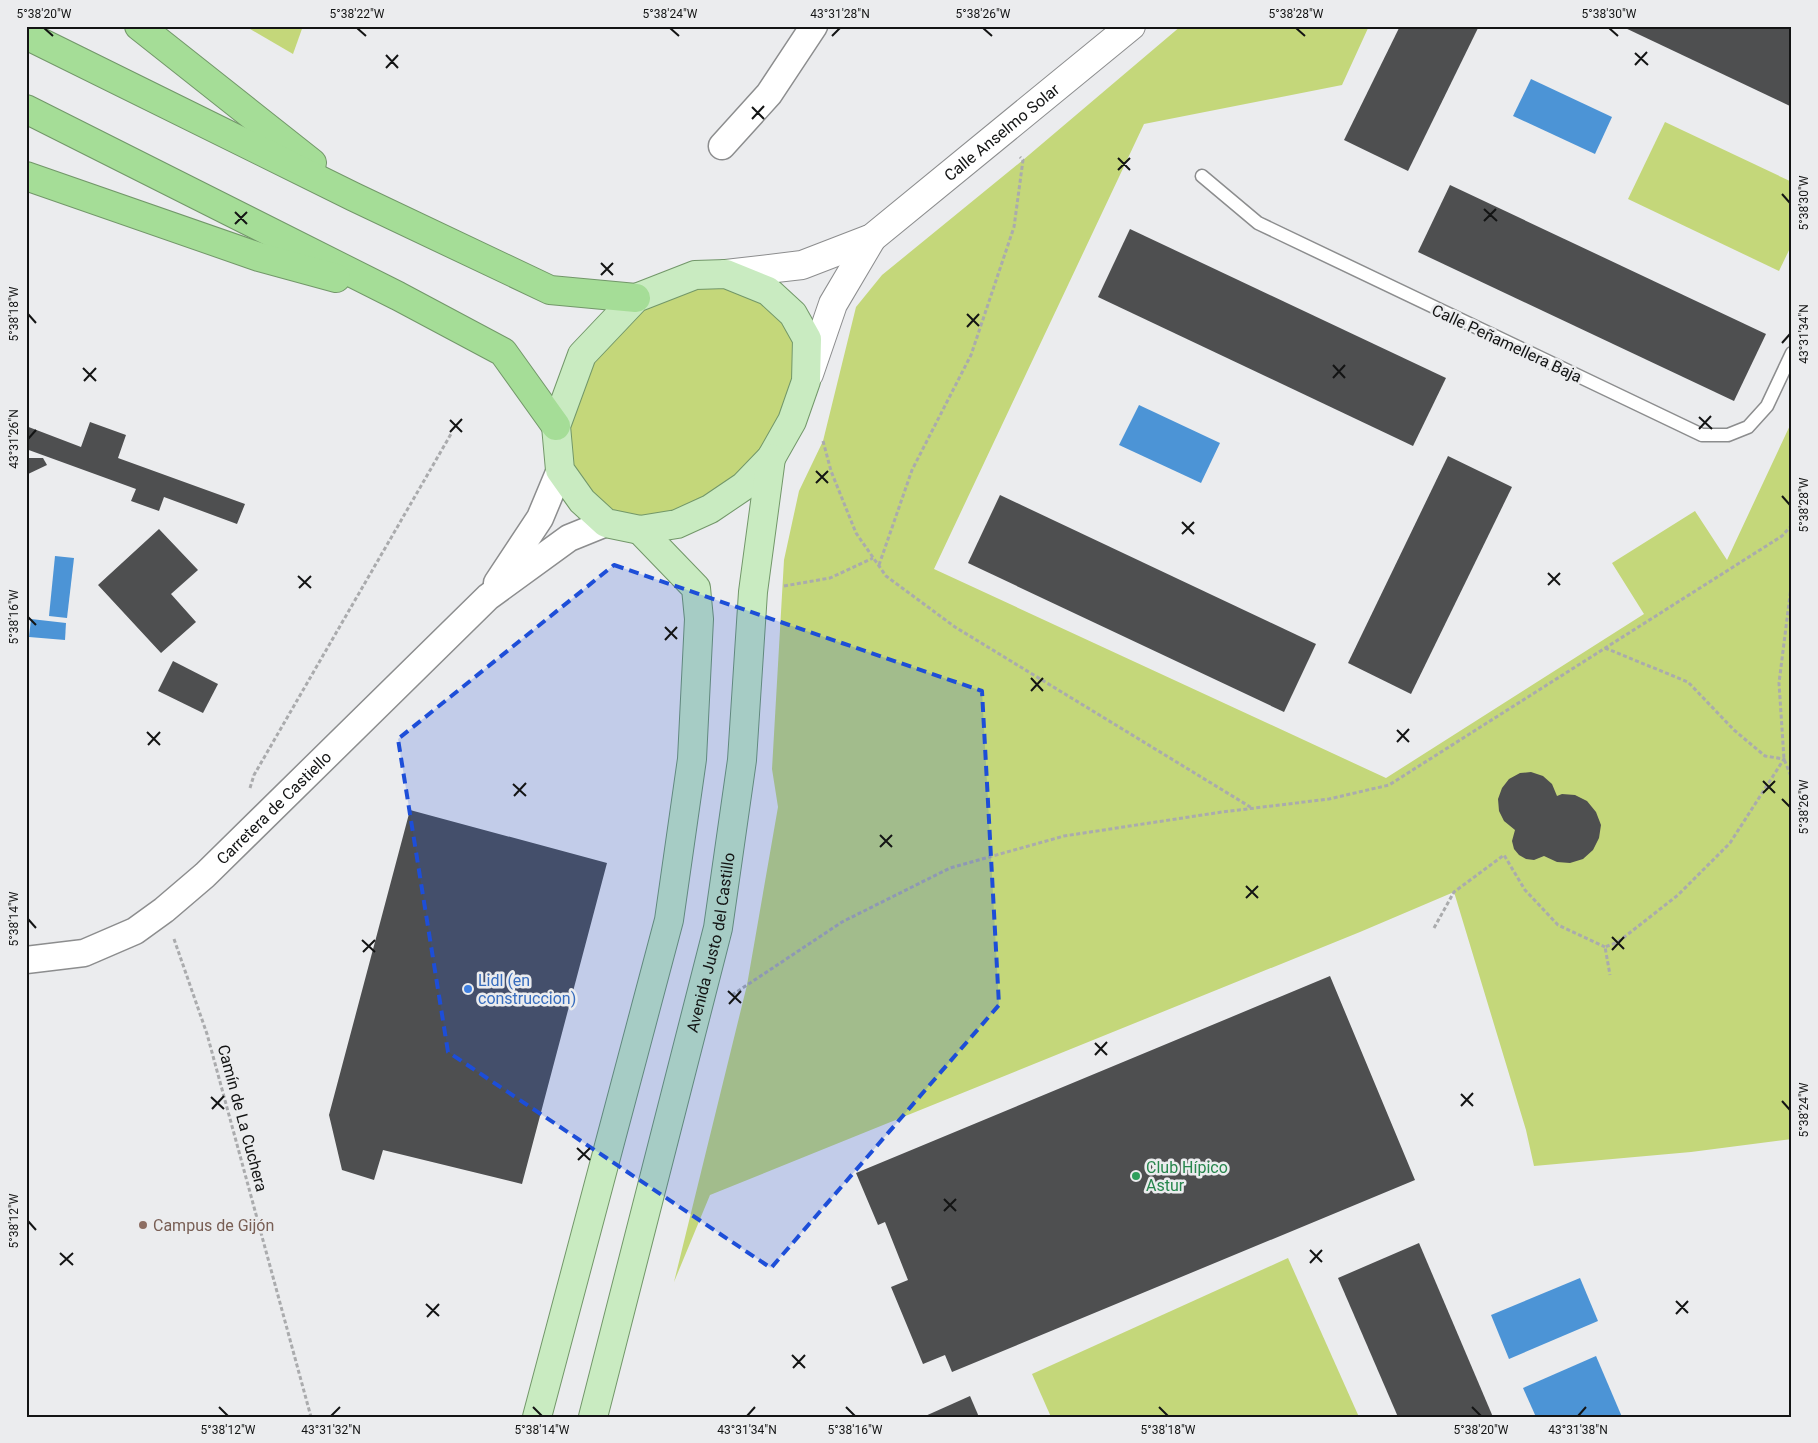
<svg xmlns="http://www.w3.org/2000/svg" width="1818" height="1443" font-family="Roboto,sans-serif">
<rect width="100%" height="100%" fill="#ebecee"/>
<!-- green -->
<g fill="#c4d77a">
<path d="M245 26H303L293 54Z"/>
<path d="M1181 26H1369L1342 85 1144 124 934 569 1386 778 1644 614 1612 563 1695 511 1727 560 1792 421V1139L1691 1152 1534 1166 1526 1130 1454 892 1360 932 710 1195 674 1282 747 985 778 807 772 769 784 560 799 491 823 441 856 307 882 275 1023 160Z"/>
<path d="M1665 122 1792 182V244L1779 271 1628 199Z"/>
<path d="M726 274 807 339 792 421 710 509 606 523 560 470 582 355 636 298Z"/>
<path d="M1288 1258 1359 1417H1051L1032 1374Z"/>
</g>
<!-- water -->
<g fill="#4c94d6">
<path d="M1531 79 1612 117 1595 154 1513 116Z"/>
<path d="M1139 405 1220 443 1201 483 1119 445Z"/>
<path d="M55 556 74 558 67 618 49 616Z"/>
<path d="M31 619 66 623 65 640 29 637Z"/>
<path d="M1580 1278 1598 1321 1509 1359 1491 1315Z"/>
<path d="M1596 1356 1622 1417H1536L1523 1388Z"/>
</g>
<!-- building -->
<g fill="#4e4f50">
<path d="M1400 26H1479L1408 171 1344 140Z"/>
<path d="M1621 26H1792V107Z"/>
<path d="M1450 185 1766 334 1734 401 1418 252Z"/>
<path d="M1130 229 1446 378 1413 446 1098 297Z"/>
<path d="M90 422 126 435 118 458 245 504 237 524 164 497 159 511 131 501 136 489 26 449V426L81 447Z"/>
<path d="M1448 456 1512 487 1411 694 1348 663Z"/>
<path d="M26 458H43L47 465 26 475Z"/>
<path d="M1000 495 1316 644 1284 712 968 563Z"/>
<path d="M159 529 198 570 171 594 196 622 161 653 98 585Z"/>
<path d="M173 661 218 684 203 713 158 691Z"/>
<path d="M1531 772 1543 776 1552 784 1557 796 1562 794 1575 795 1587 801 1596 812 1601 825 1599 838 1593 850 1583 859 1570 863 1557 862 1544 856 1534 860 1526 859 1519 855 1514 849 1512 841 1515 830 1504 821 1499 811 1498 799 1502 788 1509 779 1520 773Z"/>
<path d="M410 810 607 863 522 1184 383 1150 374 1180 342 1170 329 1115Z"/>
<path d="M1330 976 1415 1180 952 1372 945 1355 923 1364 891 1287 908 1280 885 1222 878 1225 856 1173Z"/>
<path d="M1419 1243 1493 1417H1398L1338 1278Z"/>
<path d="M970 1396 979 1417H923Z"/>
</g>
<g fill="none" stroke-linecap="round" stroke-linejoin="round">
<defs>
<path id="lane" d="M1202 176 1258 223 1702 435H1728L1748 427 1767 406 1792 353"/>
<g id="street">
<path d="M722 146 769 94 814 26"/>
<path d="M497 583 540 518 560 470"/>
<path id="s1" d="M26 960 84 953 135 931 164 910 205 875 488 597 569 538 606 523"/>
</g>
<g id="secondary">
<path id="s2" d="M726 274 802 265 872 238 1131 26"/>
<path d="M809 374 833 304 872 238"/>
</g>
<g id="primary">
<path d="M726 274 768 291 793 314 807 339 806 381 792 421 771 458 744 486 710 509 677 524 640 530 606 523 582 501 560 470 556 426 582 355 636 298 695 275Z"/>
<path d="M537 1417 669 920 692 759 699 619 696 588 640 530"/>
<path id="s3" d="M593 1417 718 928 742 760 753 592 771 458"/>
</g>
<g id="highway">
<path d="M139 26 312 163"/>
<path d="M26 35 354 197 550 290 636 298"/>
<path d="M26 109 398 296 503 352 556 426"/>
<path d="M26 176 259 257 336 278"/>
</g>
</defs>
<!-- lane casing -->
<use href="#lane" stroke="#8c8d8e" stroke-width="15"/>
<!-- street casing -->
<use href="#street" stroke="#8c8d8e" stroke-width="29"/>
<!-- secondary casing -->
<use href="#secondary" stroke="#8c8d8e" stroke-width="30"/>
<!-- primary casing -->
<use href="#primary" stroke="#729769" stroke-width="30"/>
<!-- highway casing -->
<use href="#highway" stroke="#729769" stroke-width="30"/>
<!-- path -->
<g stroke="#aaabad" stroke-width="3" stroke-dasharray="4 2.5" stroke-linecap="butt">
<path d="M823 441 831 471 856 533 886 576 955 627 1252 808"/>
<path d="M879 565 912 470 971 355 1014 227 1023 160 1020 157"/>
<path d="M1792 579 1779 683 1784 759 1792 779"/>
<path d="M784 586 830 578 873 558"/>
<path d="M1605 648 1688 682 1734 730 1765 756 1784 759 1730 843 1678 895 1618 942 1605 947 1610 975"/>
<path d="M250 788 254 775 451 434"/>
<path d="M1434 928 1454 892 1504 855 1525 890 1558 925 1605 947"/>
<path d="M174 939 207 1034 311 1417"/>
<path d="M732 995 842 922 950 868 1064 836 1222 812 1329 799 1389 785 1782 536 1792 525"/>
</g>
<!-- lane -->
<use href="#lane" stroke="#fff" stroke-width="12"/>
<!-- street -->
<use href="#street" stroke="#fff" stroke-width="26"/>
<!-- secondary -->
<use href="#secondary" stroke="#fff" stroke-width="28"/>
<!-- primary -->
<use href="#primary" stroke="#c9ebc1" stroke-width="28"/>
<!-- highway -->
<use href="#highway" stroke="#a5dd97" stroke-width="28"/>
</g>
<!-- marked area -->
<path fill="#1d4ed8" fill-opacity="0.2" stroke="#1d4ed8" stroke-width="4" stroke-dasharray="10 6" stroke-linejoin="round" d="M614 565 982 691 999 1005 771 1268 448 1052 398 739Z"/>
<!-- ticks -->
<path fill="none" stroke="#131414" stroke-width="2" d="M44 28 53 36M357 28 366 36M670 28 679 36M983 28 992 36M1296 28 1305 36M1609 28 1618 36M832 36 840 28M1635 53 1648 65M386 55 398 68M1635 65 1647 52M386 68 398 55M752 107 764 119M752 119 764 106M1118 158 1130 170M1118 170 1130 158M1782 194 1790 203M1484 209 1497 221M235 212 247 224M1484 221 1496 209M235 224 247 212M601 263 613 275M601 275 613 263M28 314 36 323M967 314 979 326M967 327 979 314M1782 343 1790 334M1333 365 1345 378M83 368 96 381M1333 378 1345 365M84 381 96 368M1699 417 1712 429M450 420 462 432M1699 429 1711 416M450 432 462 419M28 439 36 430M816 471 828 483M816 483 828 471M1782 496 1790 505M1182 522 1194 534M1182 534 1194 522M1548 573 1560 585M298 576 311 588M1548 585 1560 573M299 588 311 576M28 617 36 625M665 627 677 639M665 640 677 627M1031 678 1043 691M1031 691 1043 678M1397 730 1409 742M147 732 160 745M1397 742 1409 729M148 745 160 732M1763 781 1775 793M513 784 526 796M1763 793 1775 781M514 796 526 783M1782 799 1790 807M880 835 892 847M880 847 892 835M1246 886 1258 898M1246 898 1258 886M28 919 36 928M1612 937 1624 949M362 940 375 952M1612 950 1624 937M363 952 375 940M728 991 741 1003M729 1004 741 991M1095 1043 1107 1055M1095 1055 1107 1042M1461 1094 1473 1106M211 1097 224 1109M1782 1101 1790 1110M1461 1106 1473 1093M212 1109 224 1096M577 1148 590 1160M578 1160 590 1148M944 1199 956 1211M944 1211 956 1199M28 1221 36 1230M1310 1250 1322 1262M60 1253 73 1265M1310 1263 1322 1250M60 1265 73 1253M1676 1301 1688 1313M426 1304 439 1316M1676 1314 1688 1301M427 1317 439 1304M792 1355 805 1368M793 1368 805 1355M219 1407 228 1416M533 1407 542 1416M846 1407 855 1416M1159 1407 1168 1416M1472 1407 1481 1416M331 1416 340 1407M747 1416 755 1407M1578 1416 1586 1407"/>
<!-- markers -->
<circle fill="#3f7fe0" stroke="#ebecee" stroke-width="2" cx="468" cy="989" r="5"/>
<circle fill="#2e9e5b" stroke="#ebecee" stroke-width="2" cx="1136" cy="1176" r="5"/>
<circle fill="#8d6e63" stroke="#ebecee" stroke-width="2" cx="143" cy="1225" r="5"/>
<g text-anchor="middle" stroke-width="5" stroke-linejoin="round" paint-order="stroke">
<!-- street labels -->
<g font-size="16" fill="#131414" stroke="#ebecee">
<text dy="6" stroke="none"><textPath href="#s2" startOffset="319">Calle Anselmo Solar</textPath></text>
<text transform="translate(1507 343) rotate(25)" y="6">Calle Peñamellera Baja</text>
<text dy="6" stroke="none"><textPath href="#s1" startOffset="300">Carretera de Castiello</textPath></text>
<text dy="6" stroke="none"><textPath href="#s3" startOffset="489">Avenida Justo del Castillo</textPath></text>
<text transform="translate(243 1118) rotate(75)" y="6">Camín de La Cuchera</text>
</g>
<!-- shop labels -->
<g font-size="16" fill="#366cbe" stroke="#ebecee" text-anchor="start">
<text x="478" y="986">Lidl (en<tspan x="478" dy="18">construccion)</tspan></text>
</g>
<!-- leisure labels -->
<g font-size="16" fill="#27864d" stroke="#ebecee" text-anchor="start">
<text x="1146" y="1173">Club Hípico<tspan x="1146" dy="18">Astur</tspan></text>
</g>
<!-- education labels -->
<g font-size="16" fill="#785e54" stroke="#ebecee" text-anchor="start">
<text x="153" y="1231">Campus de Gijón</text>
</g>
</g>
<!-- border -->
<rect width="1818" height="1443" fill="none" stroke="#ebecee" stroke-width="55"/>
<rect x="28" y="28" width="1762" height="1388" fill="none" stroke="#131414" stroke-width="2"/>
<g font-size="12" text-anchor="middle" fill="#131414">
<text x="44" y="18">5°38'20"W</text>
<text x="357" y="18">5°38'22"W</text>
<text x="670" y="18">5°38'24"W</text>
<text x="840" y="18">43°31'28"N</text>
<text x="983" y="18">5°38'26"W</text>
<text x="1296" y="18">5°38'28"W</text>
<text x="1609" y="18">5°38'30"W</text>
<text transform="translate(1804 203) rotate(-90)" y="4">5°38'30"W</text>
<text transform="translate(14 314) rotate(-90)" y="4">5°38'18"W</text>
<text transform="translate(1804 334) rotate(-90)" y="4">43°31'34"N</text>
<text transform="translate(14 439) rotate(-90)" y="4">43°31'26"N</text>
<text transform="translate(1804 505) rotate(-90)" y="4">5°38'28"W</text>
<text transform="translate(14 617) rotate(-90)" y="4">5°38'16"W</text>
<text transform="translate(1804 807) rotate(-90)" y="4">5°38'26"W</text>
<text transform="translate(14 919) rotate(-90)" y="4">5°38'14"W</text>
<text transform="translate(1804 1110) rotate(-90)" y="4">5°38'24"W</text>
<text transform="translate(14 1221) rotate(-90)" y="4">5°38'12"W</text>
<text x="228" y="1434">5°38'12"W</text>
<text x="331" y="1434">43°31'32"N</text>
<text x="542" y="1434">5°38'14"W</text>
<text x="747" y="1434">43°31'34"N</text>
<text x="855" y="1434">5°38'16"W</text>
<text x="1168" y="1434">5°38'18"W</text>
<text x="1481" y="1434">5°38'20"W</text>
<text x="1578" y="1434">43°31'38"N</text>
</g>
</svg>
